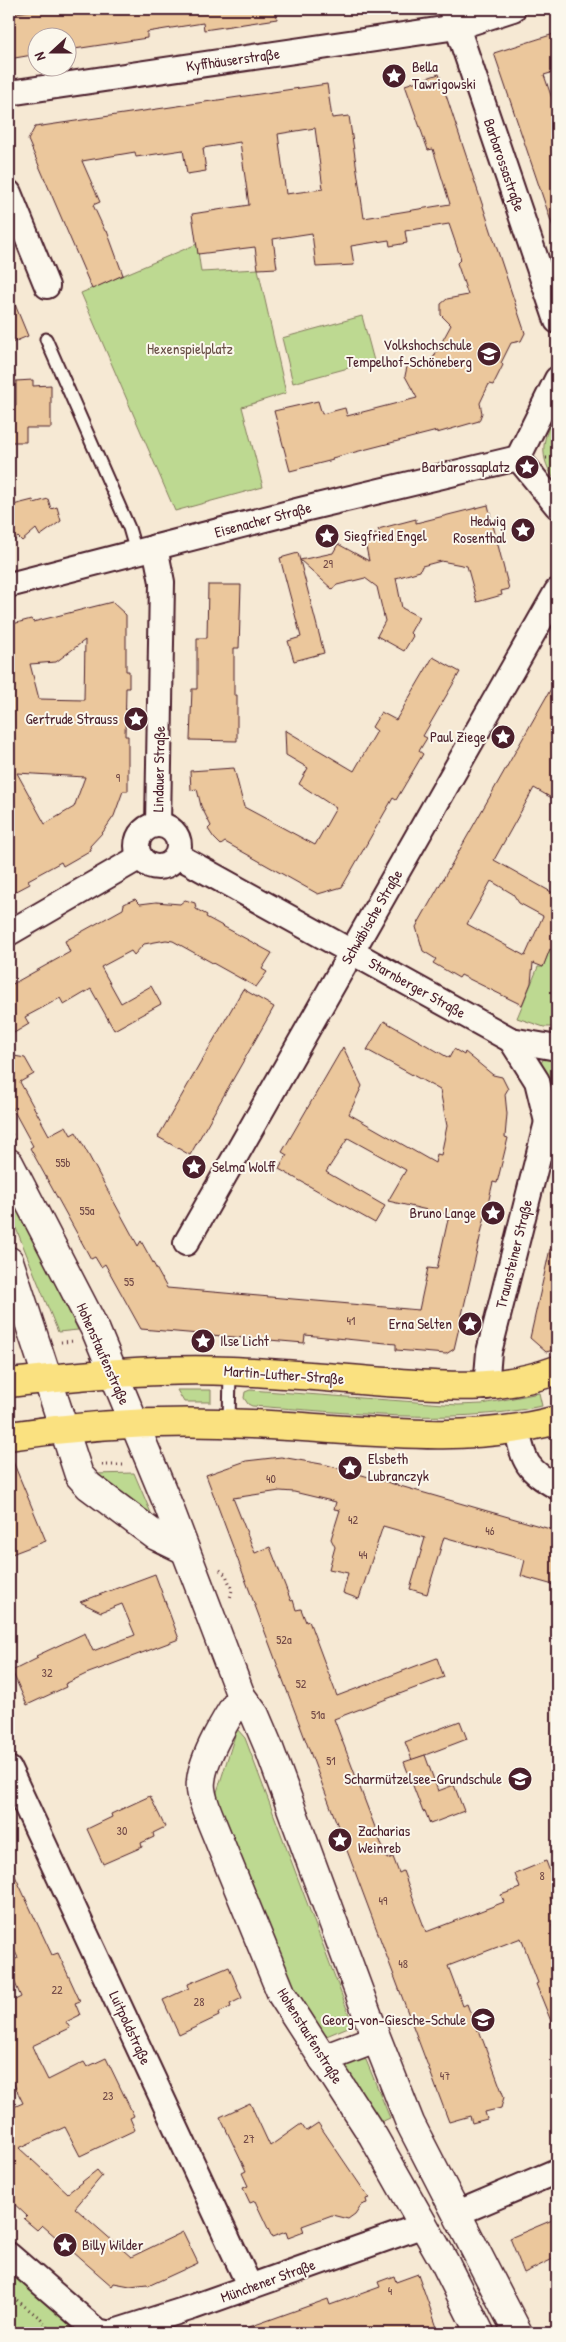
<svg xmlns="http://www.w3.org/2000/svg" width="566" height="2342" font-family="'Patrick Hand',sans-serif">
<rect width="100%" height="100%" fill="#f6e9d4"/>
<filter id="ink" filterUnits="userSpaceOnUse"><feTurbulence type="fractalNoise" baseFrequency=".02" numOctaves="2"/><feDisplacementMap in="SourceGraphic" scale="10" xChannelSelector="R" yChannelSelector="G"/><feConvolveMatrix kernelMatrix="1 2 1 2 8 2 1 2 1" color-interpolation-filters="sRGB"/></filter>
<g filter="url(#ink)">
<!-- green -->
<g fill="#bdd991" stroke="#847c5e">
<path d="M197 244 201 272 258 269 286 393 242 407 263 487 175 511 81 293Z"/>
<path d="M362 316 374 361 293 383 282 338Z"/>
<path d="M557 410V483C537 456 542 439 557 410Z"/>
<path d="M557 948V1027H544L517 1018 538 967H543L550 949 553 950Z"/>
<path d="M557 1054V1081L549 1080 540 1066C543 1056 548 1055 557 1054Z"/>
<path d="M9 1188 78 1330 58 1332 9 1211Z"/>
<path d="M177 1390H211V1402H184Z"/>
<path d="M250 1390 458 1405 482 1404 539 1393 542 1406C446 1426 349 1412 252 1406L248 1404 244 1398 245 1392Z"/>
<path d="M134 1473 154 1520 95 1474Z"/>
<path d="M237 1729 245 1738 353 2025 324 2037 293 1985 274 1944 217 1799V1792Z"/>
<path d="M358 2058 366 2060 390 2118 381 2122 348 2073 347 2065Z"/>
<path d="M9 2271 64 2319 76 2333H9Z"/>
</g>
<!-- building -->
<g fill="#ebc79c" stroke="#4a1f2b" fill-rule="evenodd">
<path d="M43 9H276L277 19 204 30 203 23 178 27 147 32V38L68 50V38H38V54L9 59V14Z"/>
<path d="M557 33V71L544 75 557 113V229L554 230 494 53Z"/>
<path d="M439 74 525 333 521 341 511 343 501 363 503 365 493 385 489 384 480 403 482 413 479 421 437 433V431L332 458 333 460 290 471 274 411 318 401 322 414 345 408 347 416 417 398 405 376 407 367 415 361 431 362 451 325 441 315V304L447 299 468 295 457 263 461 259 449 224 405 231 407 243 390 246 389 240 351 246 354 265 316 267 312 233 273 239 277 268 258 269 255 247 198 254 192 214 249 205 240 142 203 148 206 171 187 174 183 150 136 157 135 152 82 161 100 202 93 205 105 231H107L123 275 92 289 28 140 35 127 327 84 332 118 349 116 364 218 450 204 433 149 428 150 405 85ZM315 128 323 189 286 194 278 134Z"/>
<path d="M9 290 28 336 9 344Z"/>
<path d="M33 380V386L51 385V428H26V442H9V407L16 406V381Z"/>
<path d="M48 499 51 509 57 507 61 521 40 536 36 529 22 541 18 537 9 544V506L33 500 34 503Z"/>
<path d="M488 505 509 589 501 591 502 595 477 602 467 566 441 561 422 566 420 571 396 578 402 608 419 617 410 633 413 636 404 651 377 636 385 621 377 587 365 578 337 585 332 589 300 560 333 553 338 544 369 561 364 537 380 533 378 529 416 519V523Z"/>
<path d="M298 553 324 653 294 661 288 641 301 637 280 558Z"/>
<path d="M208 585H241L239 648H234V695H237V741L190 740 192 689H197V638H207Z"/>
<path d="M112 602 126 615V671H129V688H126L125 736H128V791H123L114 816 103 832 90 846 91 850 63 866 61 862 28 880 30 884 9 895V625L31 619 33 622ZM85 640 84 700 39 699 30 664 56 662ZM17 773 85 777 74 807 45 824Z"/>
<path d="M433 657 460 672 423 736 427 738 419 751 423 754 396 800 393 798 342 887 318 894 225 842 221 845 214 838 208 829 211 826 201 806 197 789 191 790 190 771 234 768 244 807 315 845 336 808 299 784 308 768 286 755 285 730 354 771 377 731 372 727 381 712 396 720Z"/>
<path d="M557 678V801L534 788 494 860 553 893 557 883V930L555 931 554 951 550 949 543 967 533 963 531 983 522 1005 461 975 459 978 433 963 436 959 423 951 416 927ZM491 881 513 894 519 903 543 916 525 956 467 924Z"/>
<path d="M135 899 140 904 156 902 180 904 185 900 195 903 196 909 207 915 206 917 272 953 262 969 267 972 256 987 173 941 166 940 144 944 134 955 131 951 101 967 121 1003 151 986 161 1004 114 1030 91 989 64 1005 60 998 40 1009 25 1017 29 1024 9 1036V986L70 952 65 941 123 909 124 904Z"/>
<path d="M243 989 274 1007 190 1155 158 1137Z"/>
<path d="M384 1021 449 1058 454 1049 464 1055 465 1052 493 1075 502 1077 508 1089 505 1094 507 1114 505 1137 508 1138 497 1183 493 1182 454 1349 446 1354 396 1350V1344L305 1335 304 1343 141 1329 105 1264 101 1267 95 1257 91 1259 30 1148 33 1146 9 1102V1055L25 1058 34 1074 20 1082 49 1135 66 1126 71 1135 76 1132 138 1246 141 1241 167 1288 419 1310 428 1268 437 1269 449 1215 388 1201 406 1170 348 1138 326 1172 385 1206 375 1223 279 1169 287 1155 282 1152 343 1047 362 1086 349 1114 435 1163 437 1154 441 1155 447 1126 440 1090 367 1050Z"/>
<path d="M550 1249H557V1349L546 1352 530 1338Z"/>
<path d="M9 1452 46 1541 9 1555Z"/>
<path d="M281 1457 327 1465 557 1531V1586L521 1576 525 1560 444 1537 427 1594 410 1589 425 1538 383 1526 359 1599 343 1593 348 1573 329 1569 335 1547 331 1539 340 1510 334 1509 336 1502 294 1492 280 1491 233 1498 255 1553 270 1547 291 1601 293 1600 296 1610 301 1609 306 1622 309 1621 337 1696 437 1658 444 1677 334 1719 387 1859 393 1857 399 1873 403 1871 426 1932 504 1902 501 1895 520 1888 515 1874 546 1861 557 1891V1895L550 1897 557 1918V1923L552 1925 557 1940V2036L536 1984 538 1983 521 1938 448 1966 463 2006 467 2004 477 2031 479 2030 504 2097 501 2108 485 2112 487 2119 472 2123 470 2116 449 2122 206 1475 246 1461Z"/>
<path d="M155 1574 179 1639 86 1674 65 1684 66 1687 27 1705 12 1671 38 1658 36 1656 85 1633 93 1651 135 1635 122 1604 101 1612 80 1602Z"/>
<path d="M460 1721 467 1739 412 1760 405 1742Z"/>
<path d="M425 1755 438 1791 454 1785 464 1811 430 1824 425 1811 423 1812 404 1762Z"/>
<path d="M150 1796 165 1827 153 1833 154 1837 141 1843 142 1847 103 1864 87 1829 112 1817 111 1814Z"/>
<path d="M9 1863 52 1955 58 1953 80 2001 75 2003 80 2015 66 2022 70 2028 32 2046 39 2062 48 2080 84 2062 87 2067 106 2058 134 2116 130 2118 135 2130 80 2156 65 2127 19 2148 68 2193 97 2170 102 2176 75 2208 131 2257 183 2232 198 2263 148 2286 147 2284 130 2286 114 2283 112 2286 42 2225 37 2230 24 2219 27 2216 9 2199V2109L23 2103 9 2074V2003L21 1997 9 1969V1962L18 1958 9 1939Z"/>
<path d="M229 1967 242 1998 230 2004 231 2007 218 2013 219 2016 179 2035 163 2000 189 1988 188 1984Z"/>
<path d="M250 2103 270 2146 301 2124 306 2131 318 2123 369 2198 366 2199 367 2203 361 2205 355 2214 348 2219 332 2215 302 2226 304 2232 288 2238 286 2232 272 2237 255 2201 250 2203 243 2188 248 2186 242 2173 246 2171 220 2117Z"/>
<path d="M557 2218V2257L524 2273 510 2238Z"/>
<path d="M418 2274 439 2333H242L241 2330 328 2299 330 2305 380 2287 378 2282 394 2276 396 2282Z"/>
</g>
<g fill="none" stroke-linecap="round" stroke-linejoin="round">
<defs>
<g id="service">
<path d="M46 339 129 528 136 552"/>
<path d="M229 1423 230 1371"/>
</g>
<g id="minor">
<path d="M451 9 557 321"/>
<path d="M9 93 457 27 513 9"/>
<path d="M9 193 47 286"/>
<path d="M518 458 557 379"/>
<path d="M518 458 557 506"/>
<path d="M155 547 162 582 158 825"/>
<path d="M9 585 304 509 518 458"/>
<circle cx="158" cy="846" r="21"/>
<path d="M178 856 511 1040 557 1048"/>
<path d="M9 933 140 857"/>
<path d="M511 1040 537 1081 547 1122"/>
<path d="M186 1243 557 591"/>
<path d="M486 1387 489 1352 547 1122 557 1104"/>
<path d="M517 1430C524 1463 527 1470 557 1487"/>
<path d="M9 1769 250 2287"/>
<path d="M458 2213 557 2171"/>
<path d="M9 2255 97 2331 106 2333"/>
<path d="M111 2333 193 2307 424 2225"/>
</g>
<g id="secondary">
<path d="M9 1163 96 1331 169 1507 241 1696 255 1715 269 1748 369 2019 410 2123 518 2333"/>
<path d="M9 1261 79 1475 89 1486 156 1536 185 1550"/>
<path d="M241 1696C227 1717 203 1757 201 1781 199 1795 208 1813 213 1826L282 1995 373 2136 445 2263 480 2333"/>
<path d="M323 2059 376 2039"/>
</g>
<g id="primary">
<path d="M9 1383C82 1375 157 1368 231 1371 283 1373 334 1378 386 1382 448 1386 497 1392 557 1370"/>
<path d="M9 1436C88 1424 171 1420 251 1424 354 1428 456 1447 557 1420"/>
</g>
</defs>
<!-- service casing -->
<use href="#service" stroke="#4a1f2b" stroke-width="15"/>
<!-- minor casing -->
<use href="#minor" stroke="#4a1f2b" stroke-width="28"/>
<!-- secondary casing -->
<use href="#secondary" stroke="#4a1f2b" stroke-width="31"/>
<!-- primary casing -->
<use href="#primary" stroke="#4a1f2b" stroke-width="31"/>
<!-- path -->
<g stroke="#4a1f2b" stroke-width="3" stroke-dasharray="1 4" stroke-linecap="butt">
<path d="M546 458H557"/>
<path d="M9 1130 15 1141"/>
<path d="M61 1342 75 1341"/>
<path d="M102 1465H125"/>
<path d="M220 1570 226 1575 232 1590 230 1599"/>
<path d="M9 2294 41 2319 51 2333"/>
</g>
<!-- service -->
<use href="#service" stroke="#fbf7ec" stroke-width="11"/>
<!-- minor -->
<use href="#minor" stroke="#fbf7ec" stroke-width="24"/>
<!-- secondary -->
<use href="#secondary" stroke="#fbf7ec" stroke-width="28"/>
<!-- primary -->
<use href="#primary" stroke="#fae180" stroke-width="28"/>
</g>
</g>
<!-- icons -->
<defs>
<symbol id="sight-disc" viewBox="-11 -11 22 22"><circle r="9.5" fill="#4a1f2b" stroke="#fbf7ec"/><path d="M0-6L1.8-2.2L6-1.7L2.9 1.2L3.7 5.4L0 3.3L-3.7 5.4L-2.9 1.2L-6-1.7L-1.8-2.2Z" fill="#fff"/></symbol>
<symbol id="university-disc" viewBox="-11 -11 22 22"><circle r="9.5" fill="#4a1f2b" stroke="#fbf7ec"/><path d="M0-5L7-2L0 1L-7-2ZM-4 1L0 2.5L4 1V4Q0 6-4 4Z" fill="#fff"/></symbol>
<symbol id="school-disc" viewBox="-11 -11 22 22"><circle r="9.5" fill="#4a1f2b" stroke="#fbf7ec"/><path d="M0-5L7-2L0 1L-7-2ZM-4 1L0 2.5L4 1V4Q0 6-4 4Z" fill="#fff"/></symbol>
</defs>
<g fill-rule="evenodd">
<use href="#sight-disc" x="380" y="62" width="28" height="28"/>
<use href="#university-disc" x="475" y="340" width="28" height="28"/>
<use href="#sight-disc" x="513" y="453" width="28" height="28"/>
<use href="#sight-disc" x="509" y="516" width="28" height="28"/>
<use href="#sight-disc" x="313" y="522" width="28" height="28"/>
<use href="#sight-disc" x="122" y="705" width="28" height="28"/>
<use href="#sight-disc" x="489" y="723" width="28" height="28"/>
<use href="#sight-disc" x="180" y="1153" width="28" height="28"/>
<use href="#sight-disc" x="479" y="1199" width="28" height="28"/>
<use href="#sight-disc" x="456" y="1310" width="28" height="28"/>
<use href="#sight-disc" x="189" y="1327" width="28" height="28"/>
<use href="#sight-disc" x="336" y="1454" width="28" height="28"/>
<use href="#school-disc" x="506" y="1765" width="28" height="28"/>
<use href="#sight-disc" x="326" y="1826" width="28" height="28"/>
<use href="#school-disc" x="469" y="2006" width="28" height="28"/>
<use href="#sight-disc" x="51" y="2231" width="28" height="28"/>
</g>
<g text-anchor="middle" stroke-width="4" stroke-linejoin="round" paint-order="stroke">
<!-- number labels -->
<g font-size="12" fill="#724947">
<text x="328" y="568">29</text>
<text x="118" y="782">9</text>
<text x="63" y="1167">55b</text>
<text x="87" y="1215">55a</text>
<text x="129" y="1286">55</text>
<text x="351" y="1325">41</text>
<text x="271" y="1483">40</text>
<text x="353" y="1524">42</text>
<text x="490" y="1535">46</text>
<text x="363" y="1559">44</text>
<text x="284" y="1644">52a</text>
<text x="47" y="1677">32</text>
<text x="301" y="1688">52</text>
<text x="318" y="1719">51a</text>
<text x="331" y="1765">51</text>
<text x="122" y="1835">30</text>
<text x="542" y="1880">8</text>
<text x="383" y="1905">49</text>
<text x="403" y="1968">48</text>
<text x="57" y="1994">22</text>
<text x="199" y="2006">28</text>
<text x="445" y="2080">47</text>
<text x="108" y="2100">23</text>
<text x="249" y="2143">27</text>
<text x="390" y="2295">4</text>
</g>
<!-- street labels -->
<g font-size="15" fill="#4a1f2b" stroke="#fbf7ec">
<text transform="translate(233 60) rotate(-8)" y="5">Kyffhäuserstraße</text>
<text transform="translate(504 165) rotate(71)" y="5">Barbarossastraße</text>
<text transform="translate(263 520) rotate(-15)" y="5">Eisenacher Straße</text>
<text transform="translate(159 769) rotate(-89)" y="5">Lindauer Straße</text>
<text transform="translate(372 917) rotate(-60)" y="5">Schwäbische Straße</text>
<text transform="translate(417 988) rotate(29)" y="5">Starnberger Straße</text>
<text transform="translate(514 1254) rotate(-76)" y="5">Traunsteiner Straße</text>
<text transform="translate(103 1354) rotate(66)" y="5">Hohenstaufenstraße</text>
<text transform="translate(284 1375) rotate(4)" y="5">Martin-Luther-Straße</text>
<text transform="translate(130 2028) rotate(65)" y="5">Luitpoldstraße</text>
<text transform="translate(310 2036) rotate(58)" y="5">Hohenstaufenstraße</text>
<text transform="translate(268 2281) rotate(-20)" y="5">Münchener Straße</text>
</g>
<!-- poi labels -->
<g font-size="15" fill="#4a1f2b" stroke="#fbf7ec" text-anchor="end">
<text x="412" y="72" text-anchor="start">Bella<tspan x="412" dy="17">Tawrigowski</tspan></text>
<text x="472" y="350">Volkshochschule<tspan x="472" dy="17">Tempelhof-Schöneberg</tspan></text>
<text x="510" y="472">Barbarossaplatz</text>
<text x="506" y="526">Hedwig<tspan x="506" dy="17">Rosenthal</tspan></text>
<text x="344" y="541" text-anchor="start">Siegfried Engel</text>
<text x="118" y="724">Gertrude Strauss</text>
<text x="486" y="742">Paul Ziege</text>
<text x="212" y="1172" text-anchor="start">Selma Wolff</text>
<text x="476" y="1218">Bruno Lange</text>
<text x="452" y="1329">Erna Selten</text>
<text x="220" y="1346" text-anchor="start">Ilse Licht</text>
<text x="368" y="1464" text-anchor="start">Elsbeth<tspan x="368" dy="17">Lubranczyk</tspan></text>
<text x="502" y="1784">Scharmützelsee-Grundschule</text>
<text x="358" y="1836" text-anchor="start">Zacharias<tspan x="358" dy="17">Weinreb</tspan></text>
<text x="466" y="2025">Georg-von-Giesche-Schule</text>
<text x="82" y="2250" text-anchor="start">Billy Wilder</text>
</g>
<!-- park labels -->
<g font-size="15" fill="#674e44" stroke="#fbf7ec">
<text x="190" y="354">Hexenspielplatz</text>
</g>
</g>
<!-- margin -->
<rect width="566" height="2342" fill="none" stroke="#fbf7ec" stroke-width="30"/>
<rect x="15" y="15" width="536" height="2312" fill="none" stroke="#4a1f2b" stroke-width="2" filter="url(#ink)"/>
<!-- north arrow -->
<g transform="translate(52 52) rotate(249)"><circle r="24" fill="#fbf7ec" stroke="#b4a19f"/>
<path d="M0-4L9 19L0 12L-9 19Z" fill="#4a1f2b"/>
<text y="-8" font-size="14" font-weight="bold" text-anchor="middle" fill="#4a1f2b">N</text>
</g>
</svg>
